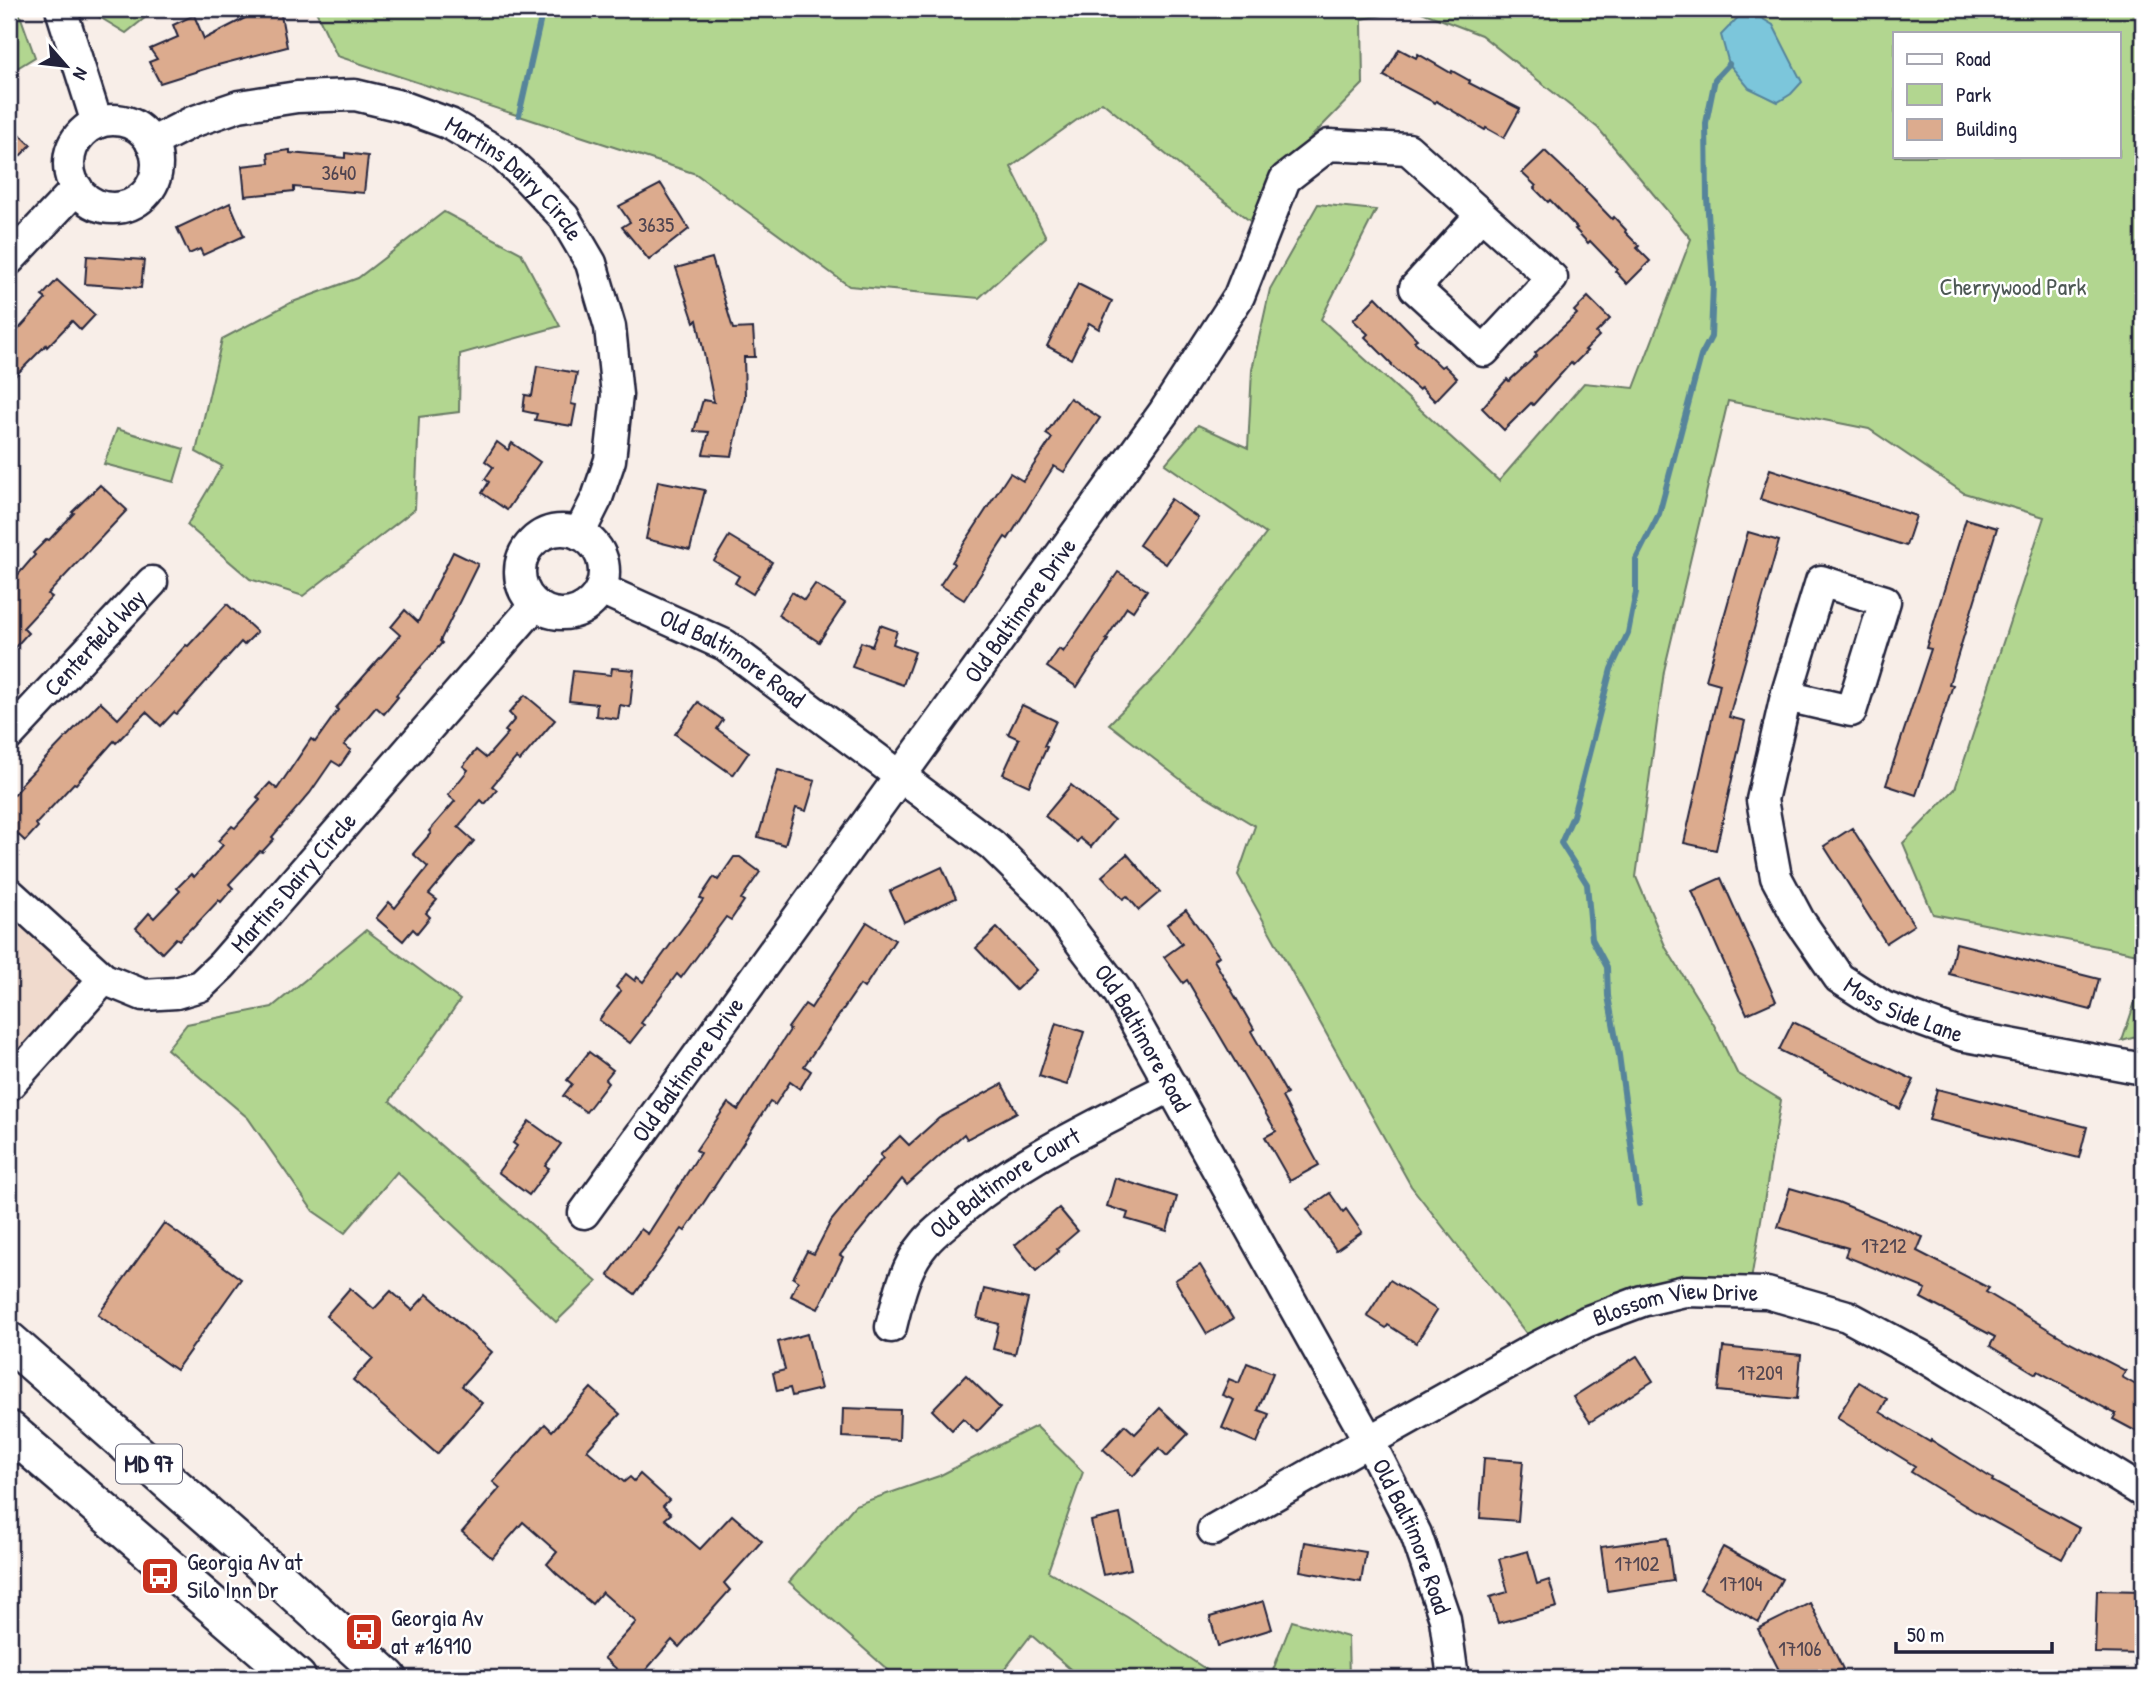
<svg xmlns="http://www.w3.org/2000/svg" width="2152" height="1687" font-family="'Patrick Hand',sans-serif">
<rect width="100%" height="100%" fill="#f8eee8"/>
<filter id="ink" filterUnits="userSpaceOnUse"><feTurbulence type="fractalNoise" baseFrequency=".0143" numOctaves="2"/><feDisplacementMap in="SourceGraphic" scale="14" xChannelSelector="R" yChannelSelector="G"/><feConvolveMatrix kernelMatrix="1 2 1 2 8 2 1 2 1" color-interpolation-filters="sRGB"/></filter>
<g filter="url(#ink)">
<!-- built -->
<path fill="#f0dacd" d="M9 893 104 979 9 1085Z"/>
<!-- green -->
<g fill="#b2d690" stroke="#6a7c66" stroke-width="2" fill-rule="evenodd">
<path d="M9 9H20V15L35 57 9 73Z"/>
<path d="M91 9H156L126 33 91 12Z"/>
<path d="M315 9H2143V955L1933 914 1903 843 1955 789 2044 517 1964 493 1869 429 1728 401 1664 671 1636 877 1666 948 1714 1025 1737 1073 1781 1100 1749 1292 1685 1291 1537 1347 1411 1186 1238 875 1255 826 1189 786 1109 724 1163 669 1266 534 1165 464 1198 425 1248 448 1252 370 1270 289 1318 204 1376 210 1321 319 1499 481 1584 383 1634 388 1691 239 1598 128 1481 35 1414 9 1362 19 1363 84 1276 173 1264 232 1191 175 1102 102 1011 167 1046 237 979 298 849 286 696 174 337 56ZM1895 33H2119V156H1895Z"/>
<path d="M444 212 521 253 560 326 460 354 459 412 419 417 415 509 303 596 250 579 187 525 222 466 196 452 222 339 290 303 358 278Z"/>
<path d="M117 429 184 449 174 482 104 464Z"/>
<path d="M366 930 460 1000 390 1101 597 1282 556 1322 397 1172 345 1233 313 1211 248 1118 167 1049 187 1024 272 1007Z"/>
<path d="M2143 978V1035L2122 1041Z"/>
<path d="M1036 1426 1083 1472 1048 1571 1127 1617 1219 1678H1074L1077 1675 1031 1635 998 1678H897L789 1582 855 1505 939 1476Z"/>
<path d="M1292 1621 1348 1637 1349 1678H1270Z"/>
</g>
<!-- water -->
<path fill="#7bc6db" stroke="#57849b" stroke-width="2" d="M1746 9 1773 25 1802 82 1791 94 1778 102 1749 88 1729 64 1721 35Z"/>
<g fill="none" stroke-linecap="round" stroke-linejoin="round">
<!-- stream -->
<g stroke="#57849b" stroke-width="6">
<path d="M519 115 543 9"/>
<path d="M1639 1204 1619 1055 1608 996 1607 967 1592 939 1587 884 1561 843 1573 816 1611 669 1628 633 1636 592V559L1659 514 1701 356 1711 337 1713 285 1707 198 1706 123 1715 79 1729 64"/>
</g>
</g>
<!-- building -->
<g fill="#dcab8e" stroke="#22223b" stroke-width="2">
<path d="M252 9H269V12L281 15 287 47 214 66 160 83 149 62 157 59 150 49 178 37 173 25 194 15 204 39 251 15Z"/>
<path d="M1399 49 1416 58 1418 54 1451 73 1452 71 1470 81 1469 83 1520 109 1504 138 1486 128 1485 130 1436 101 1435 103 1384 76Z"/>
<path d="M9 124 31 145 9 167Z"/>
<path d="M290 150V153L345 158V153L368 156 364 193 294 187V191L245 196 242 166 269 163 268 153Z"/>
<path d="M1545 151 1586 190 1585 191 1612 219 1614 217 1626 230 1625 232 1639 246 1637 248 1650 261 1627 284 1615 271 1617 269 1590 241 1588 243 1575 229 1577 228 1550 200 1548 202 1534 188 1536 186 1522 173Z"/>
<path d="M661 184 689 229 649 260 622 227 630 222 619 206Z"/>
<path d="M230 203 244 236 203 255 200 249 189 254 177 228Z"/>
<path d="M87 256 144 260 141 288 85 284Z"/>
<path d="M712 258 733 329 753 328 755 357H744L745 397 732 456 703 454 709 432 694 431 703 400 714 402 697 320 694 322 676 268Z"/>
<path d="M57 280 95 315 81 330 72 321 47 347 46 345 9 382V340L46 299 42 296Z"/>
<path d="M1078 284 1112 301 1099 329 1089 323 1071 359 1047 346Z"/>
<path d="M1376 297 1417 339 1414 341 1441 367 1444 365 1457 378 1435 401 1421 387 1419 390 1391 365 1392 364 1365 337 1368 334 1353 320Z"/>
<path d="M1588 297 1610 319 1596 333 1599 336 1585 350 1587 351 1573 365 1571 363 1533 405 1531 403 1504 430 1482 408 1507 379 1509 381 1537 355 1535 353 1577 314 1574 311Z"/>
<path d="M537 366 577 373 571 404 576 405 572 426 535 420 537 414 523 411 525 395 532 396Z"/>
<path d="M1070 398 1100 418 1064 472 1054 466 1008 539 1005 537 964 600 940 585 954 564 952 562 1010 473 1023 481 1052 438 1046 434Z"/>
<path d="M497 442 508 450 512 443 540 462 507 510 482 493 489 482 485 479 493 467 485 461Z"/>
<path d="M1770 469 1916 516 1906 546 1760 499Z"/>
<path d="M658 481 705 490 690 550 646 539Z"/>
<path d="M100 485 127 510 48 594 52 597 23 628 28 633 9 654V585L35 555 33 553 47 539 49 540 74 513 72 512Z"/>
<path d="M1171 499 1198 518 1166 564 1139 545Z"/>
<path d="M1966 519 1997 528 1949 684 1953 685 1916 795 1886 785 1931 649 1926 648Z"/>
<path d="M1748 532 1779 541 1729 717 1745 721 1716 850 1684 843 1720 684 1706 680Z"/>
<path d="M729 536 772 562 753 594 735 583 739 576 714 561Z"/>
<path d="M453 552 478 564 440 641 442 643 396 695 398 697 384 714 376 707 344 745 351 750 340 766 332 761 310 793 272 837 274 839 262 852 260 851 229 884 233 888 221 902 219 900 193 928 192 927 179 940 176 938 162 953 136 928 149 913 154 918 180 891 177 888 191 874 194 877 223 845 218 841 232 826 235 828 260 800 257 797 270 783 277 789 311 739 315 742 338 710 336 708 400 635 391 627 405 610 418 622Z"/>
<path d="M1118 572 1147 590 1133 611 1127 607 1106 639 1108 640 1077 687 1047 667 1059 649 1063 652Z"/>
<path d="M815 584 845 603 819 642 778 615 792 592 804 600Z"/>
<path d="M227 604 257 632 244 645 241 642 177 714 174 712 161 726 146 712 116 743 114 741 76 784 74 783 61 797 36 824 38 827 25 841 9 826V800L22 786 20 785 100 702 118 719 186 645 188 646Z"/>
<path d="M880 625 897 631 893 644 915 652 903 685 852 667 861 642 872 646Z"/>
<path d="M612 668 634 670 630 707 620 705 618 719 596 716 597 704 569 701 573 671 611 675Z"/>
<path d="M525 695 555 720 520 761 516 758 492 786 497 790 485 804 481 800 458 827 474 841 429 894 437 900 426 913 430 917 417 933 413 929 403 941 376 918 389 902 395 908 428 867 413 854 431 833 429 831 455 801 448 795 468 770 463 766 476 750 486 758 508 733 505 731 515 719 509 713Z"/>
<path d="M698 702 723 720 717 729 749 752 733 775 675 734Z"/>
<path d="M1022 705 1056 721 1044 746 1047 747 1029 786 1003 774 1019 739 1008 734Z"/>
<path d="M778 770 815 781 806 811 796 808 785 845 758 837Z"/>
<path d="M1071 785 1114 820 1091 847 1080 838 1077 842 1045 816Z"/>
<path d="M1852 828 1914 925 1886 943 1824 846Z"/>
<path d="M1127 854 1160 892 1139 910 1127 896 1123 899 1102 876Z"/>
<path d="M734 857H740L760 872 741 899 744 901 731 920 726 917 681 978 677 974 641 1023 644 1025 630 1043 599 1020 621 991 616 987 626 974 635 981 637 977 643 982 703 900 700 898 714 877 718 880Z"/>
<path d="M942 867 956 898 904 922 890 891Z"/>
<path d="M1721 878 1776 1001 1747 1014 1692 891Z"/>
<path d="M1186 910 1219 956 1214 960 1254 1029 1251 1031 1287 1094 1282 1097 1319 1165 1290 1181 1265 1137 1276 1131 1187 980 1183 983 1164 957 1182 944 1167 924Z"/>
<path d="M867 922 895 940 864 988 860 985 804 1066 811 1071 800 1089 790 1082 775 1105 770 1102 685 1231 682 1229 635 1294 608 1275 641 1229 648 1234 700 1153 696 1150 728 1103 738 1110 790 1030 788 1028 805 1004 811 1008Z"/>
<path d="M997 928 1037 970 1016 990 976 948Z"/>
<path d="M1956 943 2099 979 2091 1010 1949 974Z"/>
<path d="M1793 1022 1914 1080 1900 1109 1779 1050Z"/>
<path d="M1056 1023 1084 1032 1067 1085 1039 1076Z"/>
<path d="M589 1052 613 1070 605 1080 608 1083 586 1112 563 1096 572 1084 567 1080Z"/>
<path d="M1002 1084 1017 1112 967 1139 964 1134 907 1185 902 1179 840 1255 843 1257 818 1309 791 1296 798 1281 793 1278 807 1251 814 1254 831 1221 883 1158 880 1155 900 1136 909 1145 939 1118Z"/>
<path d="M1937 1089 2087 1127 2079 1158 1929 1120Z"/>
<path d="M529 1121 561 1144 545 1166 549 1168 529 1195 498 1172 517 1146 513 1143Z"/>
<path d="M1115 1178 1177 1197 1167 1231 1126 1219 1128 1213 1107 1206Z"/>
<path d="M1790 1188 1838 1202 1923 1237 1917 1251 1989 1288 1986 1292 2068 1341 2126 1371 2122 1377 2143 1389V1435L2113 1419 2116 1414 2038 1371 2036 1374 1990 1346 1995 1337 1921 1298 1926 1289 1845 1256 1848 1248 1778 1227Z"/>
<path d="M1330 1193 1343 1212 1346 1209 1362 1232 1336 1250 1307 1209Z"/>
<path d="M1059 1208 1078 1231 1057 1249 1059 1251 1036 1271 1015 1245Z"/>
<path d="M164 1223 241 1279 176 1370 98 1315Z"/>
<path d="M1200 1265 1233 1319 1207 1334 1175 1280Z"/>
<path d="M1390 1280 1437 1310 1416 1343 1388 1325 1386 1328 1367 1316Z"/>
<path d="M350 1288 374 1309 391 1291 412 1310 427 1294 492 1352 462 1386 482 1403 437 1454 353 1380 373 1358 326 1316Z"/>
<path d="M984 1289 1028 1299 1015 1354 993 1349 999 1324 977 1318Z"/>
<path d="M807 1334 821 1389 792 1396 790 1388 777 1391 773 1373 785 1370 778 1342Z"/>
<path d="M1723 1347 1801 1355 1797 1399 1718 1391Z"/>
<path d="M1637 1356 1653 1381 1590 1422 1573 1397Z"/>
<path d="M1247 1363 1273 1373 1258 1410 1269 1414 1257 1443 1222 1428 1234 1400 1222 1395 1229 1379 1239 1383Z"/>
<path d="M966 1375 1000 1408 977 1432 963 1418 952 1430 932 1410Z"/>
<path d="M1859 1382 1887 1399 1880 1412 1930 1442 1931 1440 1993 1479 1992 1481 2079 1528 2062 1559 1974 1511 1911 1472 1915 1466 1837 1418Z"/>
<path d="M591 1388 620 1414 587 1450 624 1482 630 1477 634 1481 640 1474 669 1500 663 1506 671 1514 665 1519 700 1549 732 1515 762 1541 724 1583 730 1590 679 1647 672 1640 639 1678H627L604 1658 636 1622 602 1592 592 1604 556 1573 547 1564 557 1552 523 1522 492 1558 462 1532 500 1488 493 1482 545 1424 552 1431Z"/>
<path d="M843 1408 900 1410 899 1440 842 1437Z"/>
<path d="M1160 1408 1188 1434 1167 1456 1159 1448 1133 1476 1103 1449 1125 1425 1135 1434Z"/>
<path d="M1484 1458 1523 1461 1518 1521 1480 1518Z"/>
<path d="M1120 1514 1131 1569 1103 1575 1091 1521Z"/>
<path d="M1667 1538 1673 1581 1607 1591 1601 1547Z"/>
<path d="M1305 1542 1366 1552 1361 1582 1300 1571Z"/>
<path d="M1723 1547 1782 1579 1759 1622 1700 1589Z"/>
<path d="M1528 1551 1537 1584 1549 1580 1557 1607 1498 1623 1490 1597 1508 1592 1499 1559Z"/>
<path d="M2097 1590 2143 1591 2142 1654 2095 1653Z"/>
<path d="M1264 1601 1272 1629 1218 1646 1210 1617Z"/>
<path d="M1810 1603 1843 1669 1825 1678H1783L1758 1629Z"/>
</g>
<g fill="none" stroke-linecap="round" stroke-linejoin="round">
<defs>
<g id="minor">
<path d="M61 9 97 123"/>
<circle cx="113" cy="164" r="44"/>
<path id="s1" d="M151 143 192 122 239 106 297 97 355 95 401 106 450 124 501 154 528 179 564 217 591 263 610 327 617 395 610 460 597 498 579 534"/>
<path d="M9 260 77 188"/>
<circle cx="562" cy="572" r="42"/>
<path id="s2" d="M601 589 725 645 992 845 1050 902 1119 993 1369 1441 1416 1534 1445 1619 1453 1678"/>
<path id="s3" d="M1786 696 1851 711 1885 601 1821 581 1786 696 1762 800 1776 877 1799 920 1839 978 1884 1007 1961 1035 2143 1069"/>
<path id="s4" d="M9 735 152 582"/>
<path id="s5" d="M9 893 104 979 143 995 176 993 200 986 222 965 535 605"/>
<path d="M9 1085 104 979"/>
<path id="s6" d="M584 1213 1164 412 1239 296 1285 179 1329 145 1408 149 1552 278 1484 351 1415 288 1481 215"/>
<path id="s7" d="M891 1327C898 1298 905 1266 925 1243 932 1234 943 1226 952 1218 1016 1161 1096 1125 1172 1086"/>
<path id="s8" d="M1213 1530 1369 1441 1537 1347 1586 1322 1642 1301 1685 1291 1767 1293 1847 1316 1927 1359 2143 1492"/>
</g>
<g id="major">
<path d="M9 1341 273 1573 388 1678"/>
<path d="M9 1430 297 1678"/>
</g>
</defs>
<!-- minor casing -->
<use href="#minor" stroke="#22223b" stroke-width="35"/>
<!-- major casing -->
<use href="#major" stroke="#22223b" stroke-width="42"/>
<!-- minor -->
<use href="#minor" stroke="#fff" stroke-width="30"/>
<!-- major -->
<use href="#major" stroke="#fff" stroke-width="37"/>
</g>
</g>
<!-- icons -->
<defs>
<symbol id="bus-square" viewBox="-11 -11 22 22"><rect x="-9" y="-9" width="18" height="18" rx="4" fill="#c8321e" stroke="#fff"/><path d="M-5-6H5V4H4V6H2V4H-2V6H-4V4H-5ZM-3.5-4V0h7V-4ZM-3.5 1.2v1.5H-2V1.2ZM2 1.2v1.5H3.5V1.2Z" fill="#fff"/></symbol>
</defs>
<g fill-rule="evenodd">
<use href="#bus-square" x="138" y="1554" width="44" height="44"/>
<use href="#bus-square" x="342" y="1610" width="44" height="44"/>
</g>
<g text-anchor="middle" stroke-width="5" stroke-linejoin="round" paint-order="stroke">
<!-- number labels -->
<g font-size="21" fill="#504450">
<text x="339" y="180">3640</text>
<text x="656" y="232">3635</text>
<text x="1884" y="1253">17212</text>
<text x="1760" y="1380">17209</text>
<text x="1637" y="1571">17102</text>
<text x="1741" y="1591">17104</text>
<text x="1800" y="1656">17106</text>
</g>
<!-- shield labels -->
<rect fill="#fff" stroke="#646476" stroke-width="2" x="116" y="1444.5" width="66" height="39" rx="5"/>
<g font-size="23" font-weight="bold" fill="#22223b">
<text x="149" y="1472">MD 97</text>
</g>
<!-- street labels -->
<g font-size="24" fill="#22223b" stroke="#fff">
<text dy="8" stroke="none"><textPath href="#s1" startOffset="397">Martins Dairy Circle</textPath></text>
<text dy="8" stroke="none"><textPath href="#s6" startOffset="744">Old Baltimore Drive</textPath></text>
<text dy="8" stroke="none"><textPath href="#s4" startOffset="126">Centerfield Way</textPath></text>
<text dy="8" stroke="none"><textPath href="#s2" startOffset="149">Old Baltimore Road</textPath></text>
<text dy="8" stroke="none"><textPath href="#s5" startOffset="368">Martins Dairy Circle</textPath></text>
<text dy="8" stroke="none"><textPath href="#s3" startOffset="746">Moss Side Lane</textPath></text>
<text dy="8" stroke="none"><textPath href="#s2" startOffset="716">Old Baltimore Road</textPath></text>
<text dy="8" stroke="none"><textPath href="#s6" startOffset="177">Old Baltimore Drive</textPath></text>
<text dy="8" stroke="none"><textPath href="#s7" startOffset="192">Old Baltimore Court</textPath></text>
<text dy="8" stroke="none"><textPath href="#s8" startOffset="520">Blossom View Drive</textPath></text>
<text dy="8" stroke="none"><textPath href="#s2" startOffset="1283">Old Baltimore Road</textPath></text>
</g>
<!-- park labels -->
<g font-size="24" fill="#4d5854" stroke="#fff">
<text x="2013" y="295">Cherrywood Park</text>
</g>
<!-- poi labels -->
<g font-size="24" fill="#22223b" stroke="#fff" text-anchor="start">
<text x="187" y="1570">Georgia Av at<tspan x="187" dy="28">Silo Inn Dr</tspan></text>
<text x="391" y="1626">Georgia Av<tspan x="391" dy="28">at #16910</tspan></text>
</g>
</g>
<!-- margin -->
<rect width="2152" height="1687" fill="none" stroke="#fff" stroke-width="35"/>
<rect x="18" y="18" width="2117" height="1652" fill="none" stroke="#22223b" stroke-width="2.5" filter="url(#ink)"/>
<!-- legend -->
<rect x="1893" y="32" width="228" height="126" fill="#ffffff" stroke="#a7a7b1" stroke-width="2"/>
<rect x="1907" y="54" width="35" height="10" fill="#ffffff" stroke="#a7a7b1" stroke-width="2"/>
<text x="1956" y="66" font-size="21" fill="#22223b">Road</text>
<rect x="1907" y="84" width="35" height="21" fill="#b2d690" stroke="#a7a7b1" stroke-width="2"/>
<text x="1956" y="102" font-size="21" fill="#22223b">Park</text>
<rect x="1907" y="119" width="35" height="21" fill="#dcab8e" stroke="#a7a7b1" stroke-width="2"/>
<text x="1956" y="136" font-size="21" fill="#22223b">Building</text>
<!-- north arrow -->
<g transform="translate(66 66) rotate(118)" stroke="#ffffff" stroke-width="5" paint-order="stroke">
<path d="M0-5L12 26L0 18L-12 26Z" fill="#22223b"/>
<text y="-10" font-size="19" font-weight="bold" text-anchor="middle" fill="#22223b">N</text>
</g>
<!-- scale -->
<path d="M1896 1642v10h156v-10" fill="none" stroke="#22223b" stroke-width="3.5"/>
<text x="1907" y="1642" font-size="21" fill="#22223b" stroke="#ffffff" stroke-width="5" paint-order="stroke">50 m</text>
</svg>
